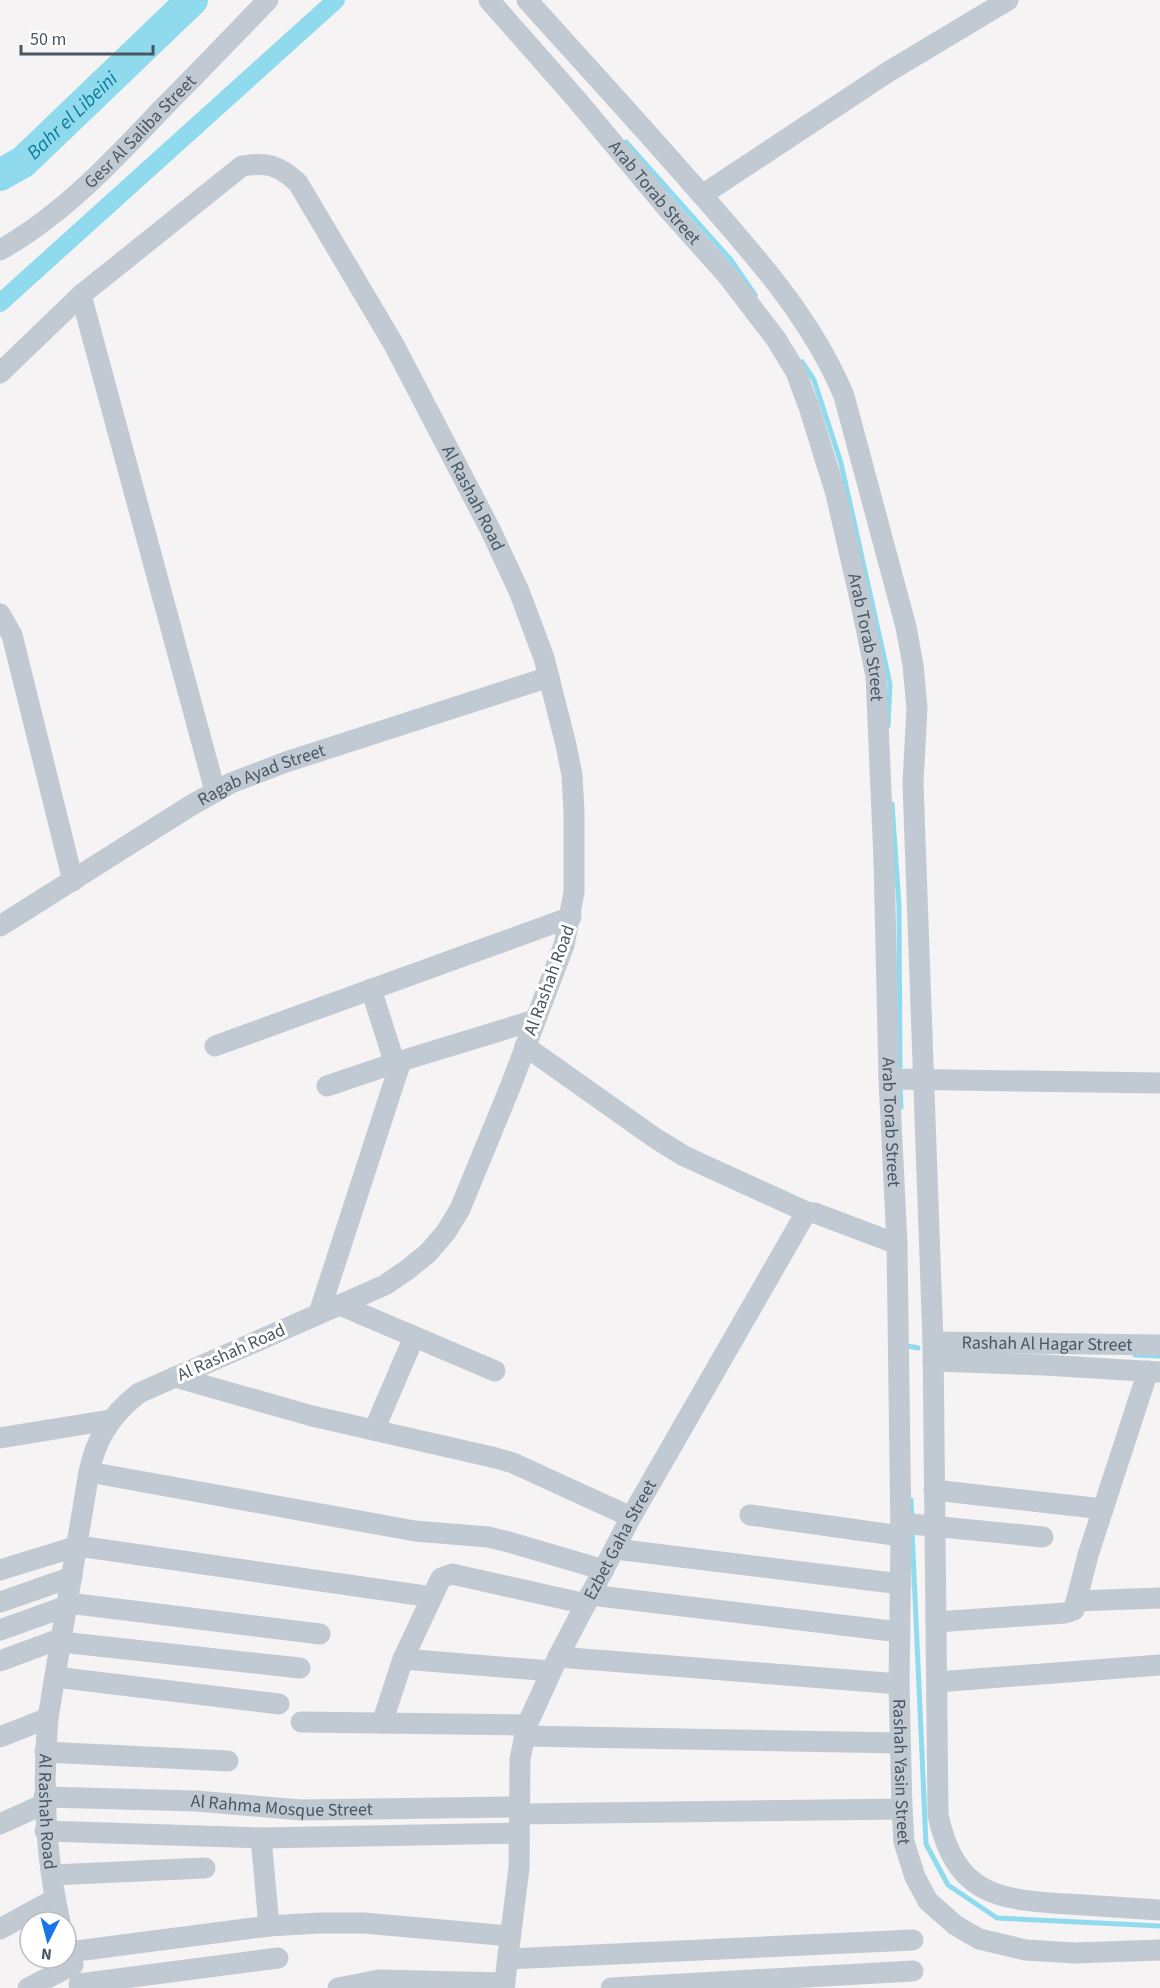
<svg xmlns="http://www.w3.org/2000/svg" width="1160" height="1988" font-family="'Source Sans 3',sans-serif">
<rect width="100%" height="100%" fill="#f5f3f3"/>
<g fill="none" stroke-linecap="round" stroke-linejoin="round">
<!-- stream -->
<g stroke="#90daee" stroke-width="5">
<path d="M626 142 731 260 755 295"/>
<path d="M802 362 814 380 841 463 890 684 888 726"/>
<path d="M892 804 899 905 900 1074"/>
<path d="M900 1083 901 1107"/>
<path d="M908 1346 918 1348"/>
<path d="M1135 1355 1160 1356"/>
<path d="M911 1500 912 1521"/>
<path d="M912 1530 926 1844 948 1885 997 1918 1160 1926"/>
</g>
<!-- canal -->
<path stroke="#90daee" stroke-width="18" d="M0 303 336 0"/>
<!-- river -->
<path stroke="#90daee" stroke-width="32" id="s1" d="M0 175 23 162 192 0"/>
<!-- minor -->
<g stroke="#c1cad2" stroke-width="21">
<path id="s2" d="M489 0 577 100 667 208 727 275 776 339 796 372 809 407 836 494 860 599 876 676 884 860 889 1079 897 1244 901 1536 899 1684 902 1809 904 1842 915 1877 928 1901 955 1925 979 1939 1026 1950 1075 1953 1160 1950"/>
<path d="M527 0C583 62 639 123 694 186 750 250 811 316 844 396L906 627 913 665 917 708 913 783 933 1342 938 1815C955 1894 996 1900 1068 1904 1098 1906 1129 1908 1160 1910"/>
<path d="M702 195 888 72 1008 0"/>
<path id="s3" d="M0 250C61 216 112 162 159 112 196 75 232 37 268 0"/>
<path d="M81 295 215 791"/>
<path id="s4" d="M0 373 81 295 242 166C267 162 279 165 298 183L393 343 490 529 519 591 544 658 566 745 572 775 574 811V892L564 945 511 1085 460 1209 446 1232 428 1253 407 1270 385 1285 139 1393C111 1415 96 1438 89 1472L48 1718C42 1788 45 1854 60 1922"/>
<path d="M0 614 12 635 73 881"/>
<path id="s5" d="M0 926 190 806 231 783 286 762 549 677"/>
<path d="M371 989 395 1064"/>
<path d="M215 1046 571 917"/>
<path d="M525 1046 655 1138 684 1156 809 1213"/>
<path d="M889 1079 1160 1083"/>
<path d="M327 1086 401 1061 535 1020"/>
<path d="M340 1305 495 1371"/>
<path d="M319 1313 401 1061"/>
<path id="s6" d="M933 1342 1160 1345"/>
<path d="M933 1361 1044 1365 1159 1372"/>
<path d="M175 1377 312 1416 496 1458 513 1463 631 1517"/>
<path d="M374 1430 414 1337"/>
<path d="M0 1438 110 1420"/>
<path d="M89 1472 415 1531 488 1537 509 1542 604 1570"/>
<path d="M934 1490 1103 1509"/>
<path d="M750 1515 901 1536"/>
<path d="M901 1523 1043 1537"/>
<path d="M615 1549 901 1584"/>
<path d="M0 1570 78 1546 432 1597"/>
<path d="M590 1595 900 1632"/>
<path d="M1076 1601 1160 1598"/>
<path d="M0 1602 72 1577"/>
<path d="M68 1603 320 1634"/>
<path d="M936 1622 1065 1613 1074 1610 1088 1555 1148 1371"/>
<path d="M0 1630 67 1606"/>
<path d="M61 1642 300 1668"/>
<path d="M558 1657 899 1684"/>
<path d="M403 1659 551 1671"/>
<path d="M0 1661 62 1638"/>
<path d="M55 1677 279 1704"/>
<path d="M937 1682 1160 1665"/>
<path d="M301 1722 527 1725"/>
<path d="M382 1723 403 1659 441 1578 452 1574 586 1604"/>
<path d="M524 1736 900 1743"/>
<path d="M0 1737 48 1718"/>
<path d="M45 1752 228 1761"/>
<path id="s7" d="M44 1797 196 1801 301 1810 519 1807"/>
<path d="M519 1814 902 1809"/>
<path d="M0 1824 44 1804"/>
<path d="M45 1831 261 1838 519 1833"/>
<path d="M52 1875 205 1868"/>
<path d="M269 1926 319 1923H364L510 1936"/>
<path d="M0 1929 55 1899"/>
<path d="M69 1952 269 1926 261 1838"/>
<path d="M508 1959 913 1940"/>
<path d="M79 1984 278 1958"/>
<path d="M28 1988 73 1965"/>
<path d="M338 1988 379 1980 505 1983"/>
<path id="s8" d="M504 1988 519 1868 520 1759 527 1725 558 1657 631 1517 804 1216 809 1213H815L897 1244"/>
<path d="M611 1988 913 1971"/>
</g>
</g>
<g text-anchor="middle" stroke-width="6" stroke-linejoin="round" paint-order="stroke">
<!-- street labels -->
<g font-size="18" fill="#4a5661" stroke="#fff">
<text dy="6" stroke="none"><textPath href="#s3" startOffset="184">Gesr Al Saliba Street</textPath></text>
<text dy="6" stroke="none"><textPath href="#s2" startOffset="254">Arab Torab Street</textPath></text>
<text dy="6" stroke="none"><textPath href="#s4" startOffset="741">Al Rashah Road</textPath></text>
<text dy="6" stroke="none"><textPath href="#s2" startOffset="758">Arab Torab Street</textPath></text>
<text dy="6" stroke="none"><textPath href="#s5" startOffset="303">Ragab Ayad Street</textPath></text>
<text transform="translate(549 980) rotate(-70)" y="6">Al Rashah Road</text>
<text dy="6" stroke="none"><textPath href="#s2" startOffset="1244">Arab Torab Street</textPath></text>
<text dy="6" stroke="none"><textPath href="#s6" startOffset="114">Rashah Al Hagar Street</textPath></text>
<text transform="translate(231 1352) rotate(-24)" y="6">Al Rashah Road</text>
<text dy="6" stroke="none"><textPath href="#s8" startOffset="472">Ezbet Gaha Street</textPath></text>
<text dy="6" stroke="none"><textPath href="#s2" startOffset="1894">Rashah Yasin Street</textPath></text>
<text dy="6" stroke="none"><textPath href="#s7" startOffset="238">Al Rahma Mosque Street</textPath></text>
<text dy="6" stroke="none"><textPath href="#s4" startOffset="2307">Al Rashah Road</textPath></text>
</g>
<!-- water labels -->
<g font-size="20" font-style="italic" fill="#0c7c9b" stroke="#fff">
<text dy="7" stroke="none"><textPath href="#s1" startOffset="94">Bahr el Libeini</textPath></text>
</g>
</g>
<!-- north arrow -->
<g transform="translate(48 1940) rotate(186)"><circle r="28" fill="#ffffff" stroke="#b7bbc0" stroke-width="1.5"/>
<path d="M0-4.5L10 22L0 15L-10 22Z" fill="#1a73e8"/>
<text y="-9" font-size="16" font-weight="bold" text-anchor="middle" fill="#4a5661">N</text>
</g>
<!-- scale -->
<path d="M21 45v9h132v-9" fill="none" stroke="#4a5661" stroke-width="3"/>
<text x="30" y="45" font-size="18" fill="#4a5661" stroke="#ffffff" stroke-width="4.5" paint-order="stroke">50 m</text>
</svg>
